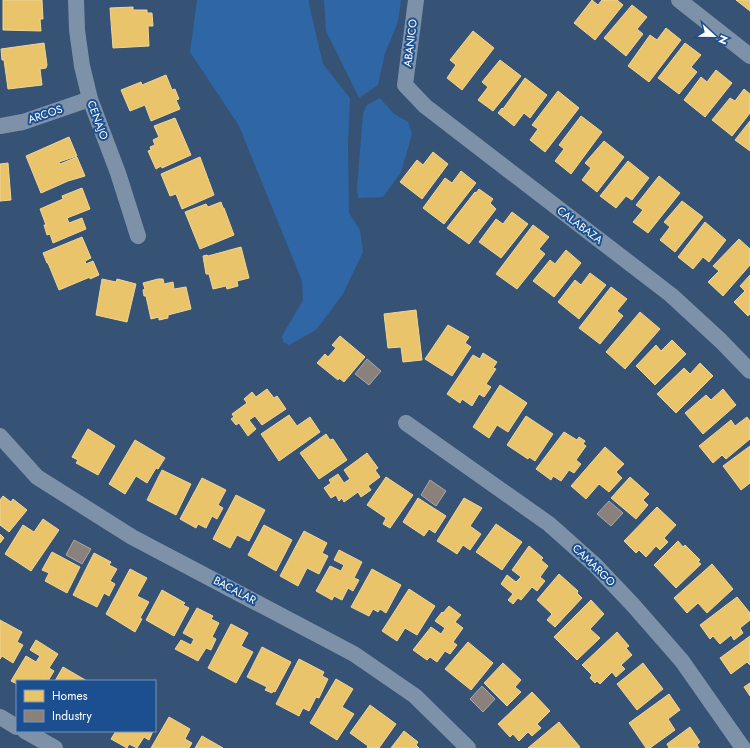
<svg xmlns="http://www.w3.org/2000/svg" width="750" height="748" font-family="Jost,sans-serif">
<rect width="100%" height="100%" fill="#365274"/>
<!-- green -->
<g fill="#2f66a5">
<path d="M197 0H309V4L323 64 350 98 348 143 349 213 360 230 363 252 343 294 316 330 289 345 283 342 282 336 303 300 302 281 239 126 190 52Z"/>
<path d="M324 0H401L398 22 385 53 378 85 359 98 326 31Z"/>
<path d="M380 98 393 113 408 122 412 134 401 172 383 197 358 198 357 187 363 113 367 105Z"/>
</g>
<!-- homes -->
<g fill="#e9c46a" stroke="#f0d697">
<path d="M3 0H42L43 19H40L41 31 3 30Z"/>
<path d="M592 0 598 5 602 0H617L623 5 595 40 574 23Z"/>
<path d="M736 0H750V11Z"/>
<path d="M632 5 647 17 637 29 643 34 626 56 604 38Z"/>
<path d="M133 7V10H147V13H152L153 26H148L149 46 113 48 110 8Z"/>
<path d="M666 28 681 40 649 82 628 66 650 35 657 40Z"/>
<path d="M473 31 494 48 462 90 447 78 456 65 450 60Z"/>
<path d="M44 43 47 65 46 68 40 69 42 85 8 89 4 60H2L1 49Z"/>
<path d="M685 43 701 55 691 67 697 72 679 94 658 78Z"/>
<path d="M500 60 521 76 493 111 478 100 488 87 482 82Z"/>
<path d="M716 70 732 83 705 117 684 100 701 77 707 82Z"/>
<path d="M166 75 172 90 175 89 179 99 176 100 180 109 151 121 145 105 130 111 121 90 141 82 142 85Z"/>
<path d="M525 78 547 95 530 118 524 113 514 126 498 113 502 108 503 109Z"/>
<path d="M744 89 750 94V113L732 136 712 120 730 98 735 101Z"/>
<path d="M558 91 579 108 545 152 530 140 538 129 532 125Z"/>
<path d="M581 116 602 132 571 174 555 161 564 149 559 145Z"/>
<path d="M175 118 191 155 162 168 161 166 156 169 148 151 151 150 150 147 155 145 153 140 159 137 154 126Z"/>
<path d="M750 121V151L735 140Z"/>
<path d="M69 137 77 156 59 162 60 164 77 157 85 176 68 181 41 193 26 156Z"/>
<path d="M604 141 624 157 597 192 582 180 591 168 585 163Z"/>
<path d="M433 152 448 164 422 199 400 182 417 160 423 165Z"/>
<path d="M200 157 214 195 182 209 176 194 170 196 161 174Z"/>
<path d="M628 161 649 178 632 200 626 196 616 208 600 196Z"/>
<path d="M8 163 11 200 0 201V164Z"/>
<path d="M461 171 476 183 444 224 423 208 445 178 452 183Z"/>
<path d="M659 176 680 193 648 233 633 222 643 210 636 205Z"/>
<path d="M82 188 90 209 67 218 69 223 82 218 86 229 53 243 50 234 47 235 44 225H46L40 209 63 199 62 196Z"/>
<path d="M479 189 493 199 490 203 496 209 469 244 447 228 475 192 476 193Z"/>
<path d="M682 201 703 217 675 252 660 240 670 227 664 222Z"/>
<path d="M221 202 223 208H224L234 235 200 249 185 212 206 204 208 207Z"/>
<path d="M512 212 528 224 501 258 479 242 496 219 503 224Z"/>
<path d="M705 222 726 240 709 262 703 257 693 269 678 257Z"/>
<path d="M533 225 549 237 539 249 545 254 517 289 496 274Z"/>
<path d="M82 237 91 258 85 261 86 264 93 261 99 275 90 279V277L59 290 48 263H47L43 253Z"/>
<path d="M739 239 750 249V265L723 296 708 282 719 271 713 266Z"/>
<path d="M241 247 249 278 237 281 238 286 227 289 226 286 213 289 209 274H206L203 256 207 255 208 256Z"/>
<path d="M566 250 581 263 554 297 533 281 550 260 555 264Z"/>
<path d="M590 273 606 285 579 319 558 302 575 280 581 285Z"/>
<path d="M750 275V314L748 316 734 302 745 291 740 286Z"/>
<path d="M102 279 116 282 117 279 136 284 127 322 96 315Z"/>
<path d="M158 279H163L164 284 173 282 174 289 186 287 191 309 168 315V318L159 320V317L151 319 146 296H144L143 290 145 289 143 283Z"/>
<path d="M611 287 627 299 617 311 623 316 600 344 579 328Z"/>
<path d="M416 310 422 360 403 362 401 347 388 348 384 314Z"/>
<path d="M640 312 660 329 625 369 606 352Z"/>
<path d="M448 325 469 337 465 343 471 347 452 376 425 359Z"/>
<path d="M340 336 365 357 344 382 339 378 338 380 317 363 325 354 328 357 336 348 332 345Z"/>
<path d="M672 340 686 354 655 385 636 366 656 345 661 351Z"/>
<path d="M483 353 497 362 493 368 496 369 486 384 491 387 484 397 479 394 472 406 462 399 460 403 447 394 473 355 480 359Z"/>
<path d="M700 363 713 376 676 413 657 394 684 368 690 374Z"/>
<path d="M500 385 527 403 508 432 497 425 489 438 473 427Z"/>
<path d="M267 389 274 398 277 396 286 409 262 425 255 416 249 420 256 429 248 436 239 423 236 425 231 419 234 417 232 414 247 403 244 399 252 392 256 397Z"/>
<path d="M723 389 736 405 703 434 685 413 706 395 711 400Z"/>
<path d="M289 415 297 426 310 417 320 432 279 461 261 434Z"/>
<path d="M526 416 553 434 535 461 529 457 528 459 507 445Z"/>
<path d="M747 417 750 421V439L726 459 722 455 713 463 699 446 731 420 735 426Z"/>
<path d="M88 429 115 446 98 475 76 463 78 460 72 457Z"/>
<path d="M564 432 577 440 579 437 585 441 583 444 586 446 576 460 581 464 574 473 569 470 561 481 553 476 551 480 536 469Z"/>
<path d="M326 434 330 440 333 439 347 460 319 479 300 453Z"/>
<path d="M135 440 165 458 158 469 156 468 147 483 136 476 125 494 109 484Z"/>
<path d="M750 446V483L741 490 723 466Z"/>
<path d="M605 447 624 464 616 472 622 478 609 492 599 484 586 499 571 486Z"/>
<path d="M367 453 378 468 375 470 380 477 368 486 371 490 361 497 358 492 344 502 342 498 339 501 336 495 331 498 324 488 331 483 329 480 338 474 344 483 350 479 344 470Z"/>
<path d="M162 470 191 484 176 515 147 500Z"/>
<path d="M386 477 413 495 390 528 383 524 386 518 367 505Z"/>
<path d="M630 477 649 494 643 500 648 505 636 519 611 498Z"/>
<path d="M202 478 226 490 218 505 223 508 217 519 212 516 206 528 198 524 196 528 180 519Z"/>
<path d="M236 495 265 510 249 541 237 535 230 548 213 539Z"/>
<path d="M3 496 11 502 13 499 27 510 9 532 0 525V500Z"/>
<path d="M418 498 446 516 435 533 429 529 424 536 403 522Z"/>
<path d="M464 498 482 508 470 526 481 534 470 550 463 545 457 554 437 541Z"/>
<path d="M657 507 676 525 664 538 668 542 660 550 656 546 646 557 639 550 636 553 624 541Z"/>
<path d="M43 519 59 530 31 571 5 554 23 525 34 532Z"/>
<path d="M496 524 522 542 502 570 476 552Z"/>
<path d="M264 525 292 540 276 571 248 555Z"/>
<path d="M304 531 327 543 322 553 328 556 319 574 307 568 298 586 280 576Z"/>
<path d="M0 534 4 538 0 543Z"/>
<path d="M678 541 683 547 685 545 700 560 698 562 701 564 676 588 654 565Z"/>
<path d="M529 546 543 558 541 560 548 566 540 577 545 581 537 591 532 587 521 600 518 598 513 604 508 600 513 594 501 584 507 575 516 582 521 577 512 570Z"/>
<path d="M339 550 362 562 354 578 359 580 353 591 348 588 342 600 334 596 332 600 316 591 330 566 341 571 344 565 334 560Z"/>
<path d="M52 552 80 567 67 593 45 581 49 573 42 570Z"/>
<path d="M94 553 111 562 109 565 117 569 110 581 115 584 109 596 104 593 97 607 73 595Z"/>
<path d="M712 564 733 589 707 613 698 603 687 613 674 598Z"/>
<path d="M130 569 147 578 137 596 149 602 140 618 142 619 135 632 106 614Z"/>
<path d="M372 569 401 585 386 613 380 609 378 612 373 609 369 616 351 607Z"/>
<path d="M559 574 578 591 577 593 582 598 555 627 547 620 552 614 537 600Z"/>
<path d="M409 589 435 606 417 635 405 628 397 641 382 631Z"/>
<path d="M162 590 185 603 183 605 189 608 174 636 146 620Z"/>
<path d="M737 597 750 613V620L740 628 743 633 734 640 731 635 720 644 713 636 710 639 700 625Z"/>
<path d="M591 600 604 614 590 629 600 638 577 660 554 637Z"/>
<path d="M449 606 461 615 455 622 463 628 453 642 457 645 450 654 445 651 437 662 430 657 427 660 413 650 431 627 441 634 445 628 435 621 442 612 443 613Z"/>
<path d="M197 608 213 616 211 619 219 623 212 637 216 639 211 650 206 648 198 661 175 649 181 640 191 645 194 639 183 633Z"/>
<path d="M0 620 22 632 17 642 23 645 13 663 2 656 0 659Z"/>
<path d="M231 624 248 633 241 646 253 652 236 683 208 668Z"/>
<path d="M617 632 629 646 626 648 632 655 621 665 625 669 616 677 612 672 600 684 597 681 595 683 590 678 592 675 582 665Z"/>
<path d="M750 636V665L747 662 731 674 720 658Z"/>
<path d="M36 640 58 654 49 668 54 671 48 681 43 679 41 681H17V684L11 681 26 656 36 662 40 656 30 650Z"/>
<path d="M468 642 493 663 471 690 445 669Z"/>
<path d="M262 647 291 662 275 692 273 691 272 693 265 690 267 687 247 677Z"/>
<path d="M299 659 324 672 322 676 328 679 319 698 316 697 309 711 303 708 299 716 276 704Z"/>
<path d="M503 663 521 680 515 687 521 692 507 706 484 683Z"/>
<path d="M643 663 663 689 637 710 617 684Z"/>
<path d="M63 667 87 681H55Z"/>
<path d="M336 679 353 689 342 707 354 714 337 740 310 723Z"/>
<path d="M750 683V696L744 687Z"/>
<path d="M532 692 550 711 537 724 541 728 532 736 528 732 519 741 513 734 510 737 498 724Z"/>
<path d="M669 694 680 710 668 719 675 730 650 748H646L629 723Z"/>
<path d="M370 705 396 724 379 748H367L368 746 350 733Z"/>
<path d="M169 717 190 729 185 739 192 743 189 748H151Z"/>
<path d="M559 722 580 747 578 748H528Z"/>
<path d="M690 727 700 742 697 745 699 748H669L667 744Z"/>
<path d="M116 731H153L149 740 144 737 137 748 129 744 127 748 111 739Z"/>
<path d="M404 731 418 742 416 745 419 748H391Z"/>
<path d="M202 736 223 748H195Z"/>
</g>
<!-- industry -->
<g fill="#8a817c" stroke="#ada7a3">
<path d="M367 359 381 371 369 385 355 374Z"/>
<path d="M430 480 446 491 436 506 421 495Z"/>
<path d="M609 501 623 513 611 526 597 514Z"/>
<path d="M74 540 91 549 82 564 66 555Z"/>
<path d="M482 686 495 699 483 712 470 699Z"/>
</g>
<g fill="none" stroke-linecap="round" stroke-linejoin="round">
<!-- minor -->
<g stroke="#7d92a8" stroke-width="16">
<path d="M76 0 77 30 82 66 90 99 118 173 138 236"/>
<path d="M416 0 405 85 425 106 671 295 721 341 750 371"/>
<path d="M679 0 750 56"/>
<path d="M0 126 23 122 90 99"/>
<path d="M406 423 549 524 595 565 633 605 682 661 743 748"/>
<path d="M0 436 37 477 132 537 354 654 415 696 468 748"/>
<path d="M0 717 17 727"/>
<path d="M25 731 55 748"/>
</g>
</g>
<g text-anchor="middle" stroke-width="4" stroke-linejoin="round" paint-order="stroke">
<!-- street labels -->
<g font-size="11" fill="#fff" stroke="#1b4f8f">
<text transform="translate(410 43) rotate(-83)" y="4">ABANICO</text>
<text transform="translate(45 114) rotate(-19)" y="4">ARCOS</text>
<text transform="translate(98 120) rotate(70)" y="4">CENAJO</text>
<text transform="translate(580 225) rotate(37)" y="4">CALABAZA</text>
<text transform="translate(594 565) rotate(44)" y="4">CAMARGO</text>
<text transform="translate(235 590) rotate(28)" y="4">BACALAR</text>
</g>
</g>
<!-- legend -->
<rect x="16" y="680" width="140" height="52" fill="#1b4f8f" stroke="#7695bc"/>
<rect x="24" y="690" width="20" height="12" fill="#e9c46a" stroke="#7695bc"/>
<text x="52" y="700" font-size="12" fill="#ffffff">Homes</text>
<rect x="24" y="710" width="20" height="12" fill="#8a817c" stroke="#7695bc"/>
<text x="52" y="720" font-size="12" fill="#ffffff">Industry</text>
<!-- north arrow -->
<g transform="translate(714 36) rotate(112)" stroke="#1b4f8f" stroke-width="3" paint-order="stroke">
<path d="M0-3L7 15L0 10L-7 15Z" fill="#ffffff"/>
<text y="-6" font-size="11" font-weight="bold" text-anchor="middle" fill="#ffffff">N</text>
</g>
</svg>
